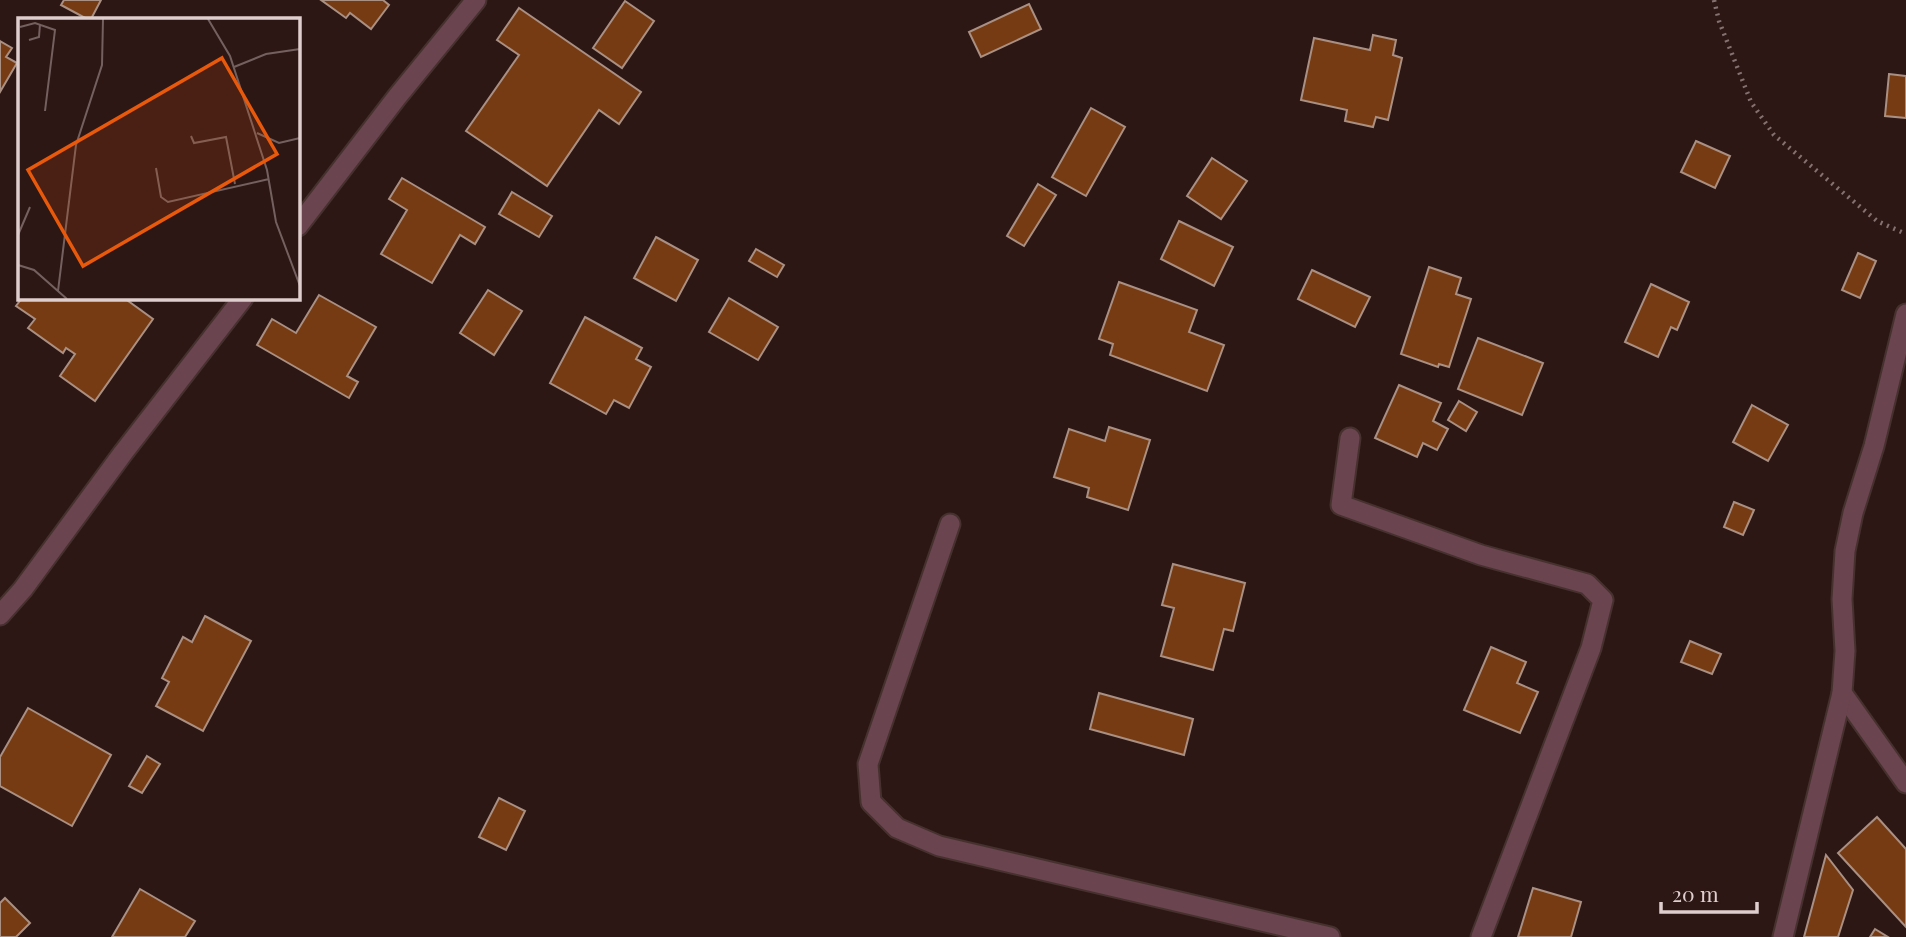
<svg xmlns="http://www.w3.org/2000/svg" width="1906" height="937" font-family="'Playfair Display',serif">
<rect width="100%" height="100%" fill="#2d1715"/>
<!-- building -->
<g fill="#773b13" stroke="#a99083" stroke-width="2">
<path d="M64 0H101L91 19H87L61 5Z"/>
<path d="M321 0H383L389 5 371 29 350 13 346 18Z"/>
<path d="M625 1 654 21 622 68 593 48Z"/>
<path d="M1029 4 1041 29 981 57 969 32Z"/>
<path d="M519 8 641 92 619 124 599 110 547 186 466 131 519 55 497 40Z"/>
<path d="M1373 35 1396 40 1393 55 1402 58 1388 120 1376 117 1373 127 1345 121 1347 110 1301 100 1314 38 1370 50Z"/>
<path d="M0 41 12 48 6 57 17 63 0 92Z"/>
<path d="M1889 74 1906 76V118L1885 116Z"/>
<path d="M1091 108 1125 127 1086 196 1052 177Z"/>
<path d="M1696 141 1730 156 1715 188 1681 172Z"/>
<path d="M1212 158 1247 181 1221 219 1187 196Z"/>
<path d="M402 178 485 227 475 244 460 235 432 283 381 254 407 210 389 199Z"/>
<path d="M1038 184 1056 195 1024 246 1007 236Z"/>
<path d="M512 192 552 216 539 237 499 214Z"/>
<path d="M1179 221 1233 247 1214 286 1161 259Z"/>
<path d="M656 237 698 260 676 301 634 278Z"/>
<path d="M756 249 784 265 777 277 749 261Z"/>
<path d="M1858 253 1876 261 1860 298 1842 290Z"/>
<path d="M1429 267 1461 278 1456 294 1471 299 1449 367 1439 364 1438 367 1401 354Z"/>
<path d="M1312 270 1370 297 1355 327 1298 299Z"/>
<path d="M1119 282 1197 310 1189 332 1224 345 1207 391 1110 355 1113 344 1099 339Z"/>
<path d="M1651 284 1689 302 1677 330 1671 327 1658 357 1625 342Z"/>
<path d="M488 290 522 311 494 355 460 333Z"/>
<path d="M319 295 376 327 347 376 358 382 349 398 257 345 272 319 296 333Z"/>
<path d="M22 298H124L153 319 95 401 60 376 75 354 66 348 63 353 28 328 35 319 16 306Z"/>
<path d="M729 298 778 327 758 360 709 332Z"/>
<path d="M585 317 642 348 636 359 651 367 629 408 614 400 606 414 550 383Z"/>
<path d="M1478 338 1543 363 1522 415 1458 389Z"/>
<path d="M1399 385 1441 403 1433 421 1448 429 1437 450 1423 443 1417 457 1375 438Z"/>
<path d="M1459 401 1477 412 1466 431 1448 420Z"/>
<path d="M1752 405 1788 425 1768 461 1733 442Z"/>
<path d="M1109 427 1150 440 1128 510 1087 497 1089 488 1054 477 1069 429 1105 441Z"/>
<path d="M1734 502 1754 510 1743 535 1724 527Z"/>
<path d="M1173 564 1245 583 1233 631 1224 629 1213 670 1161 656 1174 608 1162 605Z"/>
<path d="M205 616 251 641 203 731 156 706 169 682 162 678 183 637 192 642Z"/>
<path d="M1690 641 1721 654 1712 674 1681 662Z"/>
<path d="M1491 647 1526 662 1517 683 1538 692 1520 733 1464 710Z"/>
<path d="M1099 693 1193 719 1184 755 1090 729Z"/>
<path d="M28 708 111 755 72 826 0 786V757Z"/>
<path d="M147 756 160 764 142 793 129 786Z"/>
<path d="M499 798 525 811 506 850 479 837Z"/>
<path d="M1877 817 1906 849V927L1838 853Z"/>
<path d="M1826 855 1853 890 1838 937H1804Z"/>
<path d="M1533 888 1581 902 1571 937H1518Z"/>
<path d="M140 889 195 921 185 937H112Z"/>
<path d="M5 898 30 923 16 937H0V903Z"/>
<path d="M1875 929 1888 937H1870Z"/>
</g>
<g fill="none" stroke-linecap="round" stroke-linejoin="round">
<defs>
<g id="minor">
<path d="M298 226 397 97 476 0"/>
<path d="M1350 438 1341 505 1481 555 1587 584 1603 600 1591 648 1481 937"/>
<path d="M950 524 868 764 871 802 897 828 939 846 1330 937"/>
<path d="M0 615 23 589 123 453 243 298"/>
<path d="M1842 693 1906 783"/>
<path d="M1783 937 1842 693 1845 651 1842 599 1845 551 1853 513 1874 446 1906 314"/>
</g>
</defs>
<!-- minor casing -->
<use href="#minor" stroke="#46312f" stroke-width="23"/>
<!-- path -->
<path stroke="#857270" stroke-width="4.5" stroke-dasharray="2 5" stroke-linecap="butt" d="M1714 0 1719 21 1751 102 1774 135 1877 221 1906 234"/>
<!-- minor -->
<use href="#minor" stroke="#6a444f" stroke-width="19"/>
</g>
<!-- overview -->
<g transform="translate(18 18)">
<rect width="282" height="282" fill="#2d1715"/>
<path fill="none" stroke="#74605f" stroke-width="2" d="M190 1 212 38 249 152 258 204 282 268M2 9 17 5 37 12 27 93M11 22 21 19 22 6M216 49 248 36 282 31M239 115 261 125 282 120M173 118 176 125 208 119 217 166M138 150 143 179 150 184 251 161M0 217 12 189M0 247 16 252 49 281M40 273 58 127 84 47 85 1"/>
<path fill="#e8590c" fill-opacity="0.15" stroke="#e8590c" stroke-width="3.5" d="M204 40 259 136 65 248 10 152Z"/>
<rect width="282" height="282" fill="none" stroke="#dececd" stroke-width="3.5"/>
</g>
<!-- scale -->
<path d="M1661 902v10h96v-10" fill="none" stroke="#dececd" stroke-width="3.5"/>
<text x="1672" y="902" font-size="21" fill="#dececd" stroke="#2d1715" stroke-width="5" paint-order="stroke">20 m</text>
</svg>
